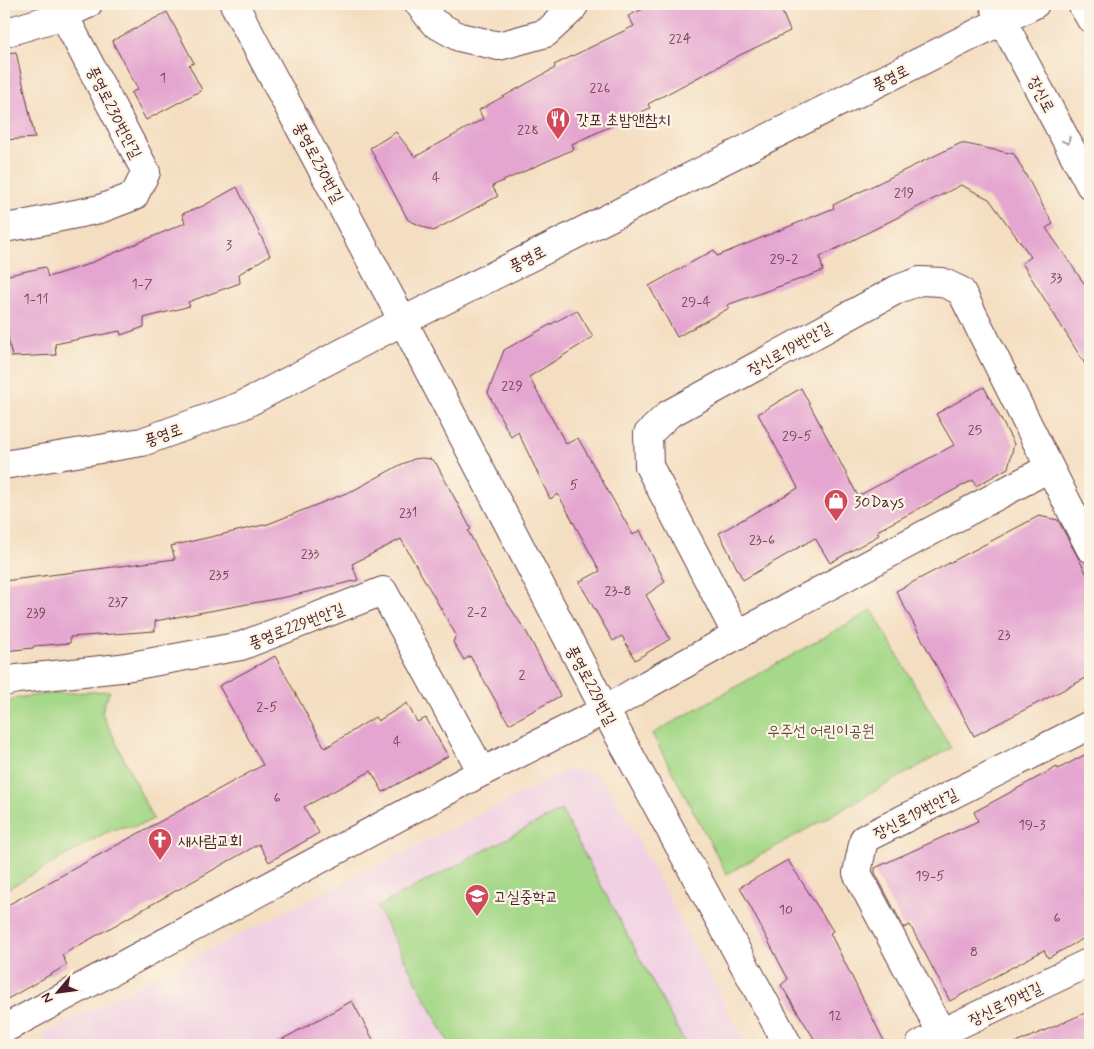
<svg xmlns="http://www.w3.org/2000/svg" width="1094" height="1049" font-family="Mynerve,'Poor Story',sans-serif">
<rect width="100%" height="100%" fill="#fcf5e5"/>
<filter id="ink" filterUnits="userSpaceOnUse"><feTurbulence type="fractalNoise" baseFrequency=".02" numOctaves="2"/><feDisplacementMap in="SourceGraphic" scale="10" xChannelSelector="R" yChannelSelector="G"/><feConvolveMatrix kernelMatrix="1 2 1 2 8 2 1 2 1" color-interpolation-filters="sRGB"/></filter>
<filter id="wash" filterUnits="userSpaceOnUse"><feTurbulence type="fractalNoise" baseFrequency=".0096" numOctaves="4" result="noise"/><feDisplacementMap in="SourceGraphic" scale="20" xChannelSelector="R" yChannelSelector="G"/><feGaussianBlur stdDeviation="1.12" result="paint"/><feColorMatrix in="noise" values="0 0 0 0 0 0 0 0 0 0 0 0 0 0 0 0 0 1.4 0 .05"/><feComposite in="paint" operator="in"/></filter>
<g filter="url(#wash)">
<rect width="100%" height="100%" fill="#f4dec1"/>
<!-- built -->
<path fill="#f1d0e4" d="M570 769 595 773 617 800 746 1045H48L42 1034Z"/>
<!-- green -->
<g fill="#a5d888" stroke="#787c5a">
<path d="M872 610 951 748 727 874 652 734Z"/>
<path d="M110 691 104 704 102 713 153 819 145 823 132 827H122L105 833 4 891V705L15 698 50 694Z"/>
<path d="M561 810 686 1045H450L377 907Z"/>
</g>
<g id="blocks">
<!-- building -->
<g fill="#e4a5d0">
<path d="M654 4H779L790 31 738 56 648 104 650 108 572 144 574 149 492 186 498 196 433 231 408 220 370 148 396 132 415 157 483 119 479 110 555 68 554 65 634 26 628 16Z"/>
<path d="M167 12 194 63 189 65 202 90 146 120 131 93 138 89 112 41Z"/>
<path d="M16 52 35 138 4 140V53Z"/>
<path d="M961 143 1014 154 1053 224 1046 228 1090 292V372L1022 263 1031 257 989 199 961 185 820 257 823 271 727 305 729 308 677 337 649 286 714 250 717 256 834 208 833 205Z"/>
<path d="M237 187 270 255 239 274 240 283 188 302 190 306 144 318V327L121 335 120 331 55 344 56 355 12 357 4 318V276L45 267 48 277 86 265 185 223 182 214 203 206Z"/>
<path d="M577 310 593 337 529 377 566 444 578 438 633 535 640 530 665 582 646 595 670 639 635 660 622 636 613 641 579 582 600 571 558 494 550 499 518 432 511 437 488 393 504 350Z"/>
<path d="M984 387 1014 444 1008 468 976 486 973 480 877 531 879 535 830 563 815 538 743 580 719 533 798 488 758 414 801 388 858 496 954 445 936 414Z"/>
<path d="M422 458 430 459 436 463 471 529 468 531 502 595 527 633 560 696 509 724 470 656 464 660 453 642 456 635 401 539 352 564 358 580 286 597 155 621V631L70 637V643L34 646 33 648 4 651V581L175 559 171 546 268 524 354 490 400 465 414 459Z"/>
<path d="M1039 516 1058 520 1090 580V676L974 736 896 591Z"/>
<path d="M275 656 325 748 375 717 378 721 407 703 417 722 426 718 448 756 383 792 371 771 304 807 319 833 269 862 259 844 62 955 67 965 4 1001V907L263 765 219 686Z"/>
<path d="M1090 752V935L1048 958 1044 950 950 1001 910 925 904 928 875 873V868L978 821 974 812 1057 767 1058 769Z"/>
<path d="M788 860 833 931 830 933 886 1045H818L781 985 788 979 740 887Z"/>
<path d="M352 1001 376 1045H272Z"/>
<path d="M1090 1011V1045H1011Z"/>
</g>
</g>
</g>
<g filter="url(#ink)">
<use href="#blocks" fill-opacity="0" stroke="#643c42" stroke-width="1"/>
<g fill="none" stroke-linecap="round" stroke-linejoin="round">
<defs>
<g id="minor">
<path d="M234 4 403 321 605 710 788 1045"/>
<path d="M419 4 434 23 459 37 499 46 546 33 571 10 575 4"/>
<path d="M4 33 64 15 88 4"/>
<path d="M4 228 22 225 100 209 134 196 146 172 58 4"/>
<path d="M737 635 649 466 648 434 669 414 898 289 920 281 942 282 961 291 1090 548"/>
<path d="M4 682 17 679 120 668 241 646 383 591 482 772"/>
<path d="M4 1029 482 772 605 710 648 684 737 635 1049 468"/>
<path d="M920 1045 941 1033 1090 962"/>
<path d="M948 1045 857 873 864 839 1090 725"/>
</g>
<g id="secondary">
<path d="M1082 4 1090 18"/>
<path d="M994 5 1090 185"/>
<path d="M4 465 142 442 241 406 403 321 1035 4"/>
</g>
</defs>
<!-- minor casing -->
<use href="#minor" stroke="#643c42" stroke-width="30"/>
<!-- secondary casing -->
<use href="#secondary" stroke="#643c42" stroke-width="30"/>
<!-- minor -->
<use href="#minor" stroke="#fff" stroke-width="28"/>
<!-- secondary -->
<use href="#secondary" stroke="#fff" stroke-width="28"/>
</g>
<!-- one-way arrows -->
<defs><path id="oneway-chevron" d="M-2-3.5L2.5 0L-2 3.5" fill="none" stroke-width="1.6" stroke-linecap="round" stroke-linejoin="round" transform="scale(1.25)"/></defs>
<use stroke="#ae9aa0" href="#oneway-chevron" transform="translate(1067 141) rotate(62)"/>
</g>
<!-- icons -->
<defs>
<symbol id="restaurant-pin" viewBox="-11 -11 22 30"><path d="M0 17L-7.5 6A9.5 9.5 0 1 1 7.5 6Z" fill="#d1495b" stroke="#fcf5e5"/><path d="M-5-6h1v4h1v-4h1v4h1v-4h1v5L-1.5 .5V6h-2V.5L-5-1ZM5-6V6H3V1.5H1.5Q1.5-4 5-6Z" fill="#fff"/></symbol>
<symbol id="shop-pin" viewBox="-11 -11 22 30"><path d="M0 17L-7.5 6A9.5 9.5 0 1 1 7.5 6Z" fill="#d1495b" stroke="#fcf5e5"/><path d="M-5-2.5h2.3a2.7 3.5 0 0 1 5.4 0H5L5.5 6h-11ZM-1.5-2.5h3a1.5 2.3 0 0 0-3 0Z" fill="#fff"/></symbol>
<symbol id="church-pin" viewBox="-11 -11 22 30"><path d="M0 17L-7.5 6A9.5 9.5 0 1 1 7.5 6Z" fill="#d1495b" stroke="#fcf5e5"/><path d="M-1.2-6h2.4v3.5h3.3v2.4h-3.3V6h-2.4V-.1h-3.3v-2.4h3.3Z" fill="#fff"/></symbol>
<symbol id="school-pin" viewBox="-11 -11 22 30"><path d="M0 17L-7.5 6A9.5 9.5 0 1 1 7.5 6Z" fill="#d1495b" stroke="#fcf5e5"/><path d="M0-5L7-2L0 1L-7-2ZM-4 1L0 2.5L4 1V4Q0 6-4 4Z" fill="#fff"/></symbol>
</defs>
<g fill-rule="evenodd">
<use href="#restaurant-pin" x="544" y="105" width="28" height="38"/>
<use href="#shop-pin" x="822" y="487" width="28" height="38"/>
<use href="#church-pin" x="146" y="826" width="28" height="38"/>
<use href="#school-pin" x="463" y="882" width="28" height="38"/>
</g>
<g text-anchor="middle" stroke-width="4.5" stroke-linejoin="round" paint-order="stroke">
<!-- number labels -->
<g font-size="14" fill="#704054">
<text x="680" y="43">224</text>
<text x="163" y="82">1</text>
<text x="600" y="92">226</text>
<text x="528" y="134">228</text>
<text x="436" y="182">4</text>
<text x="904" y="197">219</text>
<text x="229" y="249">3</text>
<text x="784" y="263">29-2</text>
<text x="1056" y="282">33</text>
<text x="142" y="288">1-7</text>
<text x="36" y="303">1-11</text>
<text x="696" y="306">29-4</text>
<text x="512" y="390">229</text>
<text x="975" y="434">25</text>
<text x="797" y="440">29-5</text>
<text x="574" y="489">5</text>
<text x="408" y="517">231</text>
<text x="762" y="544">23-6</text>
<text x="310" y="558">233</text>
<text x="219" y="579">235</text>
<text x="618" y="595">23-8</text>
<text x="118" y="606">237</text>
<text x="477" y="616">2-2</text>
<text x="36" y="617">239</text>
<text x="1004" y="639">23</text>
<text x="522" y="679">2</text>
<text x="267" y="711">2-5</text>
<text x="397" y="746">4</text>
<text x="277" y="802">6</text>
<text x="1032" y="829">19-3</text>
<text x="930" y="880">19-5</text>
<text x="786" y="914">10</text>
<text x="1057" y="922">6</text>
<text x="974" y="956">8</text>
<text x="835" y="1020">12</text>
</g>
<!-- street labels -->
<g font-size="16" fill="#4a1f2b" stroke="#fcf5e5">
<text transform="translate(890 77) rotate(-27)" y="6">풍영로</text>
<text transform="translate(1042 94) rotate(62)" y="6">장신로</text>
<text transform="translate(115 112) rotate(63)" y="6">풍영로230번안길</text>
<text transform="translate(319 162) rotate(62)" y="6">풍영로230번길</text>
<text transform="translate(527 258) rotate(-27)" y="6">풍영로</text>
<text transform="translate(789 348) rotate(-29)" y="6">장신로19번안길</text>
<text transform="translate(163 434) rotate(-19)" y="6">풍영로</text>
<text transform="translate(296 625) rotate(-21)" y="6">풍영로229번안길</text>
<text transform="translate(592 685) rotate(62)" y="6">풍영로229번길</text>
<text transform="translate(915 813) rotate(-27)" y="6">장신로19번안길</text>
<text transform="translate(1005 1003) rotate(-26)" y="6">장신로19번길</text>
</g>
<!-- poi labels -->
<g font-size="16" fill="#4a1f2b" stroke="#fcf5e5" text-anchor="start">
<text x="576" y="125">갓포 초밥앤참치</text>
<text x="854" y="507">30Days</text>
<text x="178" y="846">새사람교회</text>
<text x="494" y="902">고실중학교</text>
</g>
<!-- park labels -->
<g font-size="16" fill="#614d42" stroke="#fcf5e5">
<text x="821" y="736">우주선 어린이공원</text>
</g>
</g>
<!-- margin -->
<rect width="1094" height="1049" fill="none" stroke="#fcf5e5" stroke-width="20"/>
<!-- north arrow -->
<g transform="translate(58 992) rotate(241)" stroke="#fcf5e5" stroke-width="4" paint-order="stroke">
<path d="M0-4L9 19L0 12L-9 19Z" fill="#4a1f2b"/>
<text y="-8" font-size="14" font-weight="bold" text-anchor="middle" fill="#4a1f2b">N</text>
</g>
</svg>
